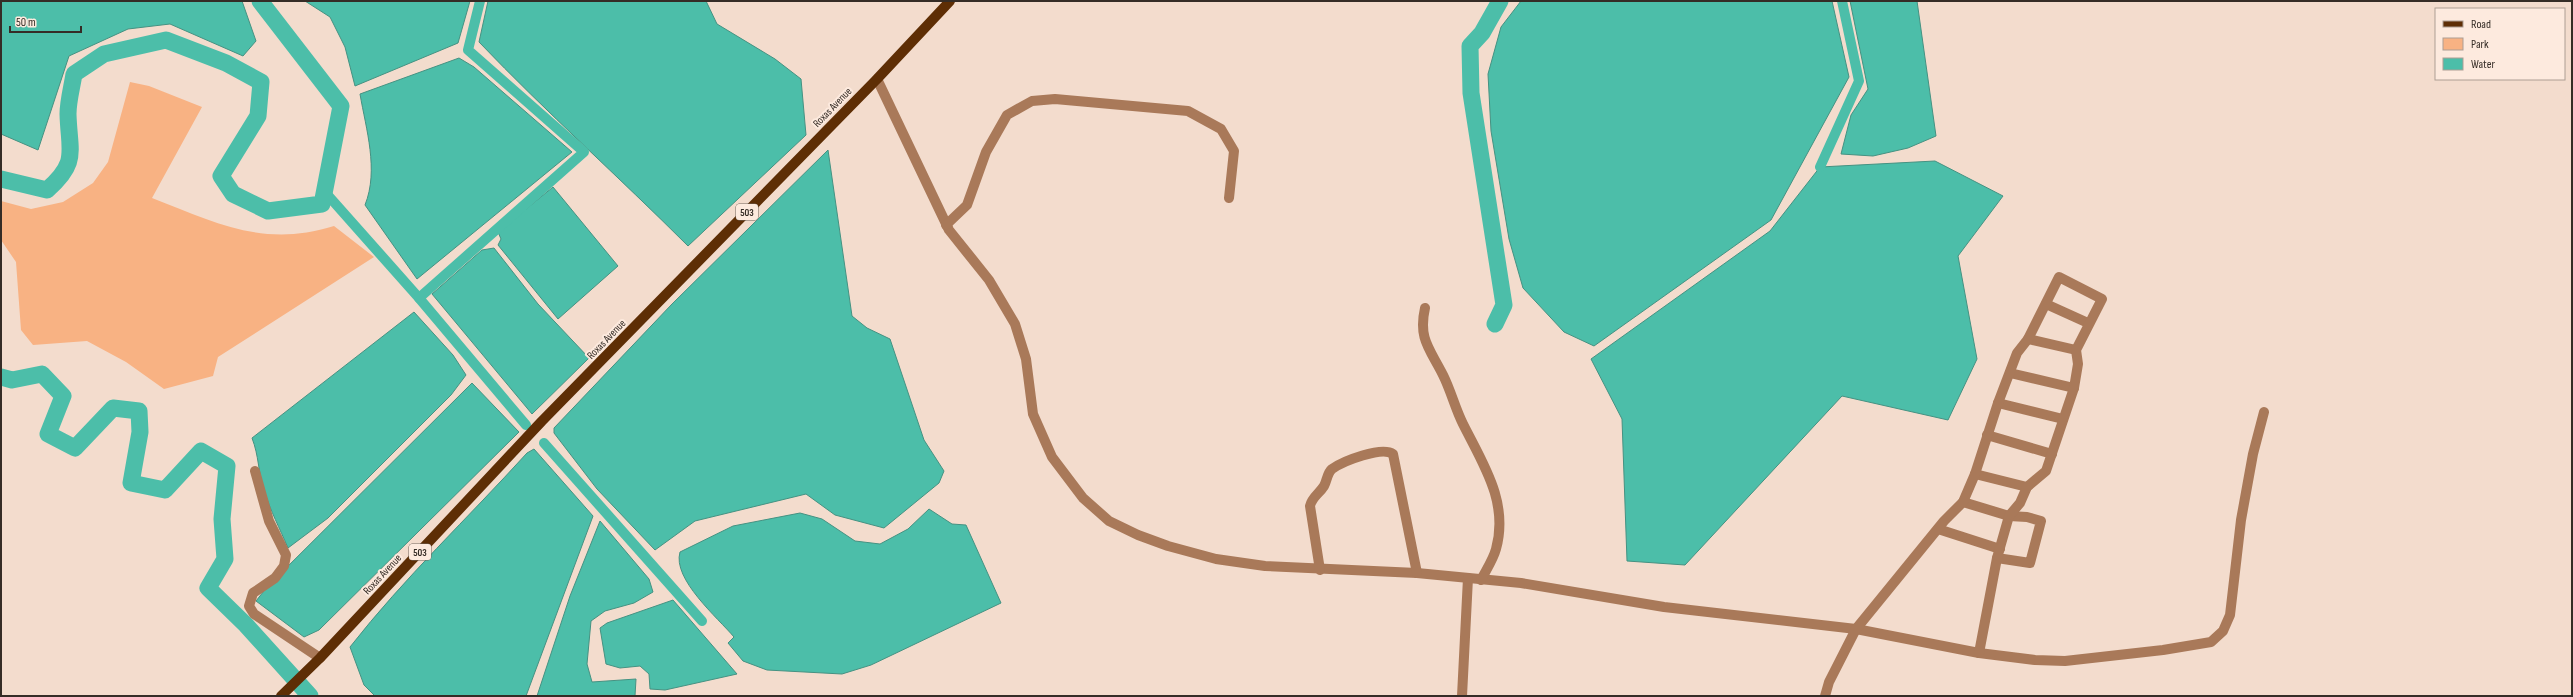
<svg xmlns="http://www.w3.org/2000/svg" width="2573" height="697" font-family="'Sofia Sans Condensed',sans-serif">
<rect width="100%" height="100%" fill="#f3dccd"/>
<!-- green -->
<path fill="#f8b283" d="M130 82 149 86 202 107 152 198C216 223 264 248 334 226L374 257 218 357 213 376 164 389 126 362 87 341 33 345 21 330 16 262 1 240V201L31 209 63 202 93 183 108 162Z"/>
<!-- water -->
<g fill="#4cbea9" stroke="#459282">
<path d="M1 1H242L256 41 243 56 170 24 128 29 69 56 38 150 1 134Z"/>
<path d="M305 1H470L458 43 355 86 345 47 330 17Z"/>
<path d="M488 1H706L717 24 775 59 801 79 806 135 688 246C619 177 546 112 479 42Z"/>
<path d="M1521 1H1832L1849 77 1771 220 1594 346 1564 332 1523 288 1509 239 1491 131 1488 74 1501 27Z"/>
<path d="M1850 1H1917L1936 136 1908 148 1873 156 1841 154 1851 115 1868 89Z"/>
<path d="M459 58 474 67 572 152 417 279 365 205C379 170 366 129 360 94Z"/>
<path d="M828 150 852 316 867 328 890 339 924 440 944 471 939 483 884 528 835 515 806 494 695 521 655 550 597 489 554 433V428L672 304Z"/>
<path d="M1935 161 2003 196 1958 256 1977 359 1948 420 1842 396 1685 565 1627 561 1622 419 1591 359 1770 231 1820 167Z"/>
<path d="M553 187 618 266 558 319 498 245 501 239 498 232Z"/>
<path d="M494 248 538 304 589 358 532 414 432 294 482 250Z"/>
<path d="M414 312 453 355 466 375 451 395 328 518 288 548C280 529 270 510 264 490 258 472 259 456 252 438Z"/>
<path d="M472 383 519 432 319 630 304 637 256 601 267 587Z"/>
<path d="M534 449 593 516 526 696H375L364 685 350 647C404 578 468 518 527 453Z"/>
<path d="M929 509 952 524 966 525 1001 603 871 665 842 674 767 670 743 661 728 643 734 637C718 618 672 579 680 552L733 526 800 513 822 519 855 541 880 544 908 529Z"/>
<path d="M600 521 649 579 653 592 634 603 605 611 591 621 587 664 592 682 636 679 635 696H537L570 596Z"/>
<path d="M673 600 737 674 665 690 650 689 649 674 640 666 620 668 606 664 600 628 607 623Z"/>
</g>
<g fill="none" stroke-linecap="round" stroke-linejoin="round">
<!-- canal -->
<g stroke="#4cbea9" stroke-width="10">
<path d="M1820 167 1859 81 1842 1"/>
<path d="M325 192 419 298 526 425"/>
<path d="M419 298 584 152 468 50 480 1"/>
<path d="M544 443 702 621"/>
</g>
<!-- river -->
<g stroke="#4cbea9" stroke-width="17">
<path d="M1 179 47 190C79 162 69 152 68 114 68 101 72 87 74 74L104 54 166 40 226 63 261 82 258 116 221 176 233 194 268 211 322 204 341 106 260 1"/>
<path d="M1495 324 1504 305 1471 93 1470 46 1482 33 1500 1"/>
<path d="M1 377 12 380 42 374 63 396 48 434 75 448 113 408 139 411 140 432 131 483 165 490 201 451 227 466 222 519 225 559 208 588 246 625 310 696"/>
</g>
<!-- minor -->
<g stroke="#a97959" stroke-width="10">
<path d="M877 79 949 230 989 280 1015 324 1026 359 1033 414 1052 457 1083 498 1109 521 1138 535 1168 546 1216 559 1265 566 1417 573 1521 583 1664 607 1856 629 1979 653 2035 660 2065 661 2163 650 2211 642 2223 631 2230 615 2241 520 2253 454 2264 412"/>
<path d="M946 225 967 205 986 152 1007 115 1032 101 1055 99 1188 111 1221 129 1234 151 1229 198"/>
<path d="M2046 304 2088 323"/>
<path d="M1425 308C1418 339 1430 349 1443 375 1451 391 1455 408 1463 424 1483 464 1509 502 1496 549 1493 560 1486 570 1481 580"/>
<path d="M2028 339 2076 350"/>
<path d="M2010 373 2074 388"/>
<path d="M1998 403 2063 419"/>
<path d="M1987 435 2052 454"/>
<path d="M255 471 269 521 286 555 284 566 275 578 253 593 249 606 254 614 320 658"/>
<path d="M1975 474 2027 487"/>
<path d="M1963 502 2009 516 2027 517 2041 521 2030 563 1997 558"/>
<path d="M1938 529 2000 549"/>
<path d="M1320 570 1310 506C1312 497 1319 494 1324 486 1327 481 1327 473 1332 469 1343 461 1382 446 1393 454L1417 573"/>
<path d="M1462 696 1468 578"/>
<path d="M1825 696 1829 682 1856 629 1944 521 1963 502 1975 474 1998 403 2017 353 2028 339 2059 277 2102 299 2076 350 2078 364 2074 388 2046 471 2027 487 2020 503 2009 516 1997 558 1979 653"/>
</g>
<!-- major -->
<path stroke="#5e2e05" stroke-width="10" d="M281 696 320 658 542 421 877 79 950 1"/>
</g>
<g text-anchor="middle" stroke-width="4" stroke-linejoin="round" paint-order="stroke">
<!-- shield labels -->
<g fill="#fdeade" stroke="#71655d" stroke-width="1">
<rect x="736" y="204" width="22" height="16" rx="3"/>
<rect x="409" y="544" width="22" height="16" rx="3"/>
</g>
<g font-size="10" font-weight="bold" fill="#352c26">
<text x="747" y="216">503</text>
<text x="420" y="556">503</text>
</g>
<!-- street labels -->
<g font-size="11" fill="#352c26" stroke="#fdeade">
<text transform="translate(832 107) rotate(-46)" y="4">Roxas Avenue</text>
<text transform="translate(606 339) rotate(-46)" y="4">Roxas Avenue</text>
<text transform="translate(382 574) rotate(-47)" y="4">Roxas Avenue</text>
</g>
</g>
<!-- border -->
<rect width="2573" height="697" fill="none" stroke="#352c26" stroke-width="4"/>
<!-- legend -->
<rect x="2435" y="8" width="130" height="72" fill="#fdeade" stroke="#ad9e94"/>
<rect x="2443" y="21" width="20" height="6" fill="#5e2e05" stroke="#ad9e94"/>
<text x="2471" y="28" font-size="12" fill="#352c26">Road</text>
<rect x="2443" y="38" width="20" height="12" fill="#f8b283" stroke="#ad9e94"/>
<text x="2471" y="48" font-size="12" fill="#352c26">Park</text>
<rect x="2443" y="58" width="20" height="12" fill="#4cbea9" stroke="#ad9e94"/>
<text x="2471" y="68" font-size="12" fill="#352c26">Water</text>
<!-- scale -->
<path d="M10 26v6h71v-6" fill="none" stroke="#352c26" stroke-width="2"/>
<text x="16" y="26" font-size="12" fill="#352c26" stroke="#fdeade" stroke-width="3" paint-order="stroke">50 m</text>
</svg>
